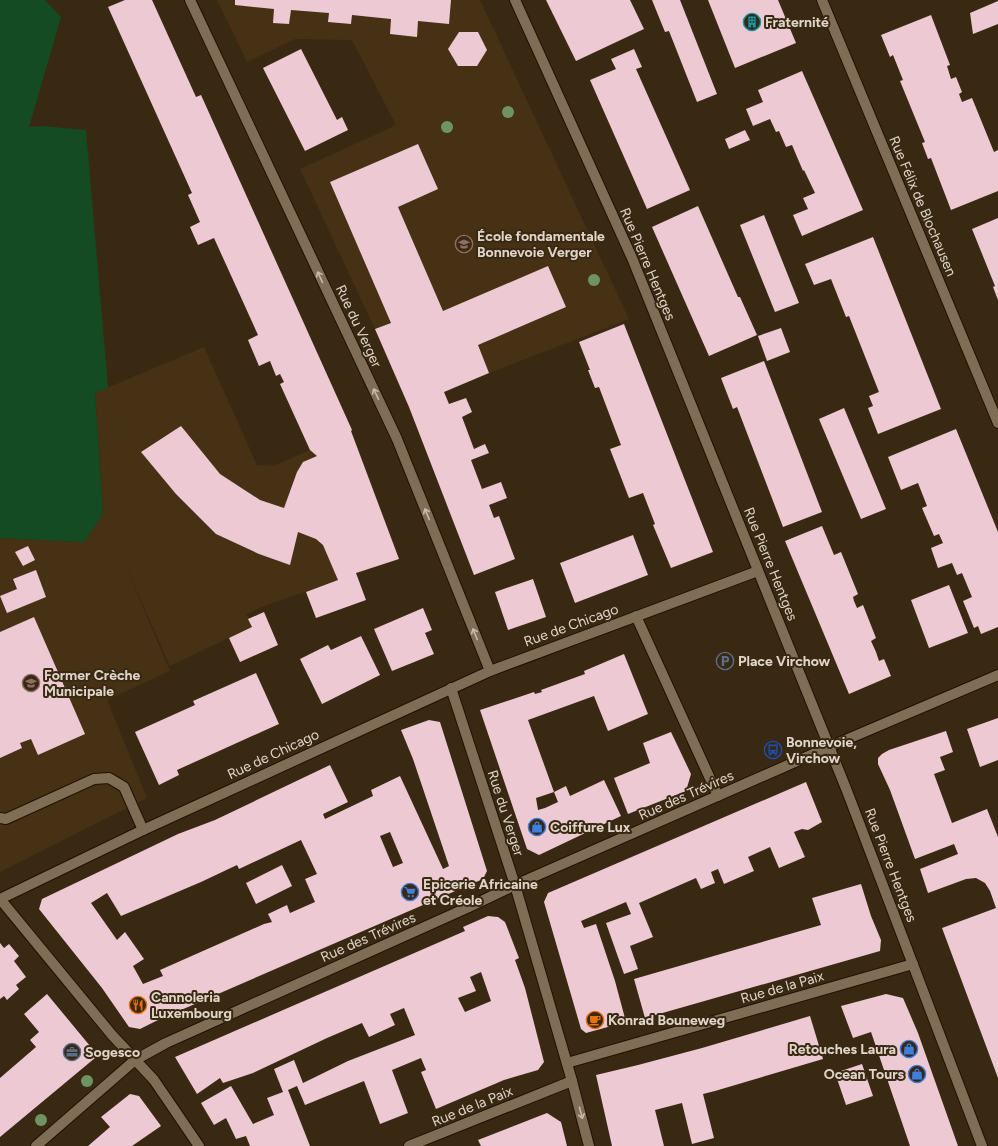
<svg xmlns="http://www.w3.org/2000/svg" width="998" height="1146" font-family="Figtree,sans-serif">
<rect width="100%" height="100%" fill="#392913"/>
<!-- built -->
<g fill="#463114">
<path d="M217 0H480L629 319 489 373 409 407 375 329 300 169 396 125 352 40 295 39 247 62Z"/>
<path d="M204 347 257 465 274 466 351 431 399 559 267 605 246 614 252 627 170 666 122 558 170 671 107 700 147 798 0 872V538L84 542 103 514 95 393Z"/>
</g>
<!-- green -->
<path fill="#154b22" d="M0 0H45L61 17 29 127 42 126 86 130 108 388 95 393 103 514 84 542 0 538Z"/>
<!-- building -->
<g fill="#edc9d3" fill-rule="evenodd">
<path d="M125 0H152L196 97 201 95 352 430 351 431 399 559 356 573 366 600 316 618 306 592 338 580 323 545 316 539 298 532 290 565 259 554 216 534 176 494 141 452 181 426 220 474 260 500 284 508 297 472 303 462 317 456 310 450 280 384 284 382 280 374 276 376 270 361 259 366 248 340 258 335 214 238 198 245 190 227 200 222 188 195 192 193 108 7Z"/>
<path d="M235 0H451L449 24 418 21 417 37 390 34 391 19 352 15 351 24 328 22 329 13 291 10 289 24 273 23 274 9 235 5Z"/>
<path d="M546 0H630L644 29 576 61Z"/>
<path d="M652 0H680L717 94 697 102 669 31 665 32Z"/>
<path d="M708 0H778L796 43 735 68Z"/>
<path d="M998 1V24L973 34 970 13Z"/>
<path d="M931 15 950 65 947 66 951 79 956 77 962 92 959 94 962 102 972 98 994 152 998 150V191L951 210 931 158 928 159 922 143 925 142 900 81 903 80 893 55 890 57 881 35Z"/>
<path d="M459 32H478L487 50 477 66H458L448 49Z"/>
<path d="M301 49 337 120 342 117 348 130 305 151 263 68Z"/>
<path d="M634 49 642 67 636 69 690 190 647 209 590 80 616 69 611 59Z"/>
<path d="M802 71 863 210 802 236 793 215 808 209 803 198 815 193 804 170 803 171 792 145 786 147 779 131 776 132 770 119 753 126 746 109 763 102 758 90Z"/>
<path d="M745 130 750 140 729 149 725 139Z"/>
<path d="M418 144 438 189 398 207 443 311 548 266 566 307 478 345 489 373 444 392 449 404 466 398 472 412 462 417 474 449 485 444 489 453 471 460 482 489 501 482 507 498 489 505 494 518 499 516 515 559 474 575 409 407 375 329 391 323 330 182Z"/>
<path d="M698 206 738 297H740L757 335 709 356 652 227Z"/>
<path d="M764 215 799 303 775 312 740 225Z"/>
<path d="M998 218V300L993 287 995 286 972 229Z"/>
<path d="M873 237 941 409 878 434 868 408 873 406 869 396 879 392 849 316 846 317 831 279 814 285 805 264Z"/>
<path d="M624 324 713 552 671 568 653 525 655 524 643 493 629 498 610 449 621 445 599 387 595 388 588 370H590L579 342Z"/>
<path d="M781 328 790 352 767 361 758 336Z"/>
<path d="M764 361 822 512 783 527 737 407 733 409 721 378Z"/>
<path d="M844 408 886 509 861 519 819 419Z"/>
<path d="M956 429 998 532V627L981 634 978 626 974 628 963 601 972 597 962 573 957 575 952 563 938 568 931 548 943 543 939 534 934 536 922 508 927 506 918 483 901 490 888 457Z"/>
<path d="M822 526 834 555 841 552 858 594 853 597 854 601 857 608 863 605 876 638 871 641 876 652 879 661 884 659 891 676 849 694 785 541Z"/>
<path d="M633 535 648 575 575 603 560 563Z"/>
<path d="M28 546 35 560 23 566 15 552Z"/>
<path d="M36 570 46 597 7 613 0 596 17 589 13 579Z"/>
<path d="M533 579 546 617 508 630 495 592Z"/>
<path d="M949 585 968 633 929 648 911 600Z"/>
<path d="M423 608 432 630 425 633 434 654 392 671 374 629Z"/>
<path d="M264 612 278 645 240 662 229 638 252 627 248 619Z"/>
<path d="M34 617 85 734 38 755 31 739 20 743 22 748 0 758V632Z"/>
<path d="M361 636 380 675 322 704 300 659 328 645 331 650Z"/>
<path d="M624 654 648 714 608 731 594 696 528 720 554 792 536 798 538 810 545 808 558 802 554 792 566 786 570 796 604 780 621 816 539 855 527 849 480 710 534 692 535 694 542 692 541 690 585 674 584 671Z"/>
<path d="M256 673 279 724 177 770 179 775 159 785 135 732 195 705 193 701Z"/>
<path d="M998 718V760L980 767 967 729Z"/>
<path d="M429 720 440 722 487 871 483 879 158 1020 140 1029 129 1027 102 988 39 909 42 899 178 834 215 820 330 765 348 802 323 814 325 819 373 796 371 790 400 776 443 869 449 866 413 759 401 730ZM390 832 403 863 393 867 380 836ZM301 840 317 874 305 879 315 902 290 913 287 905 268 914 272 922 264 924 160 970 163 976 143 984 133 966 144 959 125 932 117 940 91 903 107 893 121 916 201 882 237 865 239 869Z"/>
<path d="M946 731 953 752 940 757 945 770 934 774 952 823 987 809 998 837V1078L942 928 996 908 990 891 985 883 976 878 966 879 928 893 920 869 958 854 954 844 915 859 890 790 878 764V758L882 754 889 750Z"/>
<path d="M671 732 691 774 686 791 628 814 614 778 650 763 643 743Z"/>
<path d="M806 782 822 822 808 830 802 829 794 832 805 857 779 868 770 847 748 857 754 871 724 884 718 869 711 872 715 883 701 889 696 878 639 903 653 937 630 946 638 969 624 974 606 923 631 914 626 902 581 921 584 928 596 924 615 981 626 1022 586 1033 581 1029 544 902 548 893Z"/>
<path d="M282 865 292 886 256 904 246 883Z"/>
<path d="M861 884 871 916 881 940 880 951 645 1018 634 979 821 925 812 898Z"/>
<path d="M488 916 498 917 505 922 519 958 515 960 525 988 544 1062 538 1070 504 1080 436 1109 421 1072 426 1070 421 1058 392 1070 408 1113 380 1124 364 1081 305 1105 297 1086 288 1090 310 1146H250L246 1136 236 1139 226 1118 214 1125 201 1103 231 1086 253 1124 274 1115 267 1098 283 1092 274 1069 294 1060 303 1083 348 1061 415 1035 404 1008 390 1014 395 1025 369 1037 362 1023 327 1038 253 1073 223 1083 220 1078 197 1094 175 1057 465 931 463 927ZM481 972 491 1001 465 1012 458 998 476 991 470 977Z"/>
<path d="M0 943 4 948 9 944 19 956 14 961 26 977 16 985 19 989 7 1000 4 996 0 999Z"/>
<path d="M47 994 95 1052V1058L0 1137V1078L36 1047 30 1040 39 1032 24 1014Z"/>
<path d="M886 994 903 998 918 1033 958 1146H910L871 1032 853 1038 841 1006Z"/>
<path d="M810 1016 823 1059 715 1091 703 1094 714 1138 692 1144 682 1103 655 1110 664 1146H612L596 1075 638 1065 702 1048Z"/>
<path d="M862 1064 873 1096 846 1105 835 1073Z"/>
<path d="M130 1094 139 1096 161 1126 132 1146H88L110 1127 101 1117Z"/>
<path d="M547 1113 561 1122 567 1146H481L478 1140Z"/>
</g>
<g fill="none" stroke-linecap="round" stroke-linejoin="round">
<defs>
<g id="minor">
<path d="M190 0 397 439 490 671"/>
<path d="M515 0 632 258 847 791 982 1146"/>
<path d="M822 0 998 423"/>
<path d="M636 616 718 796"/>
<path d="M0 818 6 819 94 779 109 778 124 787 143 830"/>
<path d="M0 899 143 830 490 671 758 571"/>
<path d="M0 899 112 1035 154 1080 199 1146"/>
<path d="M567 1063 913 964"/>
<path d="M572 1081 589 1146"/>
<path d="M36 1146 135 1060 166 1043 469 907 515 885 829 747 998 675"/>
<path d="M409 1146 572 1081 515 885 451 688"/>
</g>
</defs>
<!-- minor casing -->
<use href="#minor" stroke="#201100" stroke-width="12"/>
<!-- minor -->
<use href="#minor" stroke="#7f6d55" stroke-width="10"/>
</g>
<!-- trees -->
<g fill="#6d9462">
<circle cx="508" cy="112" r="6"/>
<circle cx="447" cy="127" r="6"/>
<circle cx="594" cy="280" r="6"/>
<circle cx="87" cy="1081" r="6"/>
<circle cx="41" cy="1120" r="6"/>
</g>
<!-- one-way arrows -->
<defs><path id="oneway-shaft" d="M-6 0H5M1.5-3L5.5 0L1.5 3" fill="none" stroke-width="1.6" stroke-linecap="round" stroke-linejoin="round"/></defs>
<g stroke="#c8bbab">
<use href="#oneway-shaft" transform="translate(320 277) rotate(-115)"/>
<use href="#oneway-shaft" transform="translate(376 394) rotate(-115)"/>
<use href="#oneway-shaft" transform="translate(427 514) rotate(-112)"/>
<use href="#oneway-shaft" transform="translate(475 634) rotate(-112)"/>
<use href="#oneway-shaft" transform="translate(581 1113) rotate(75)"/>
</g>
<!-- icons -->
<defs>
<symbol id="building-ring" viewBox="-11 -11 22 22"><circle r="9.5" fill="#392913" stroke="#0f9aa8" stroke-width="1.5"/><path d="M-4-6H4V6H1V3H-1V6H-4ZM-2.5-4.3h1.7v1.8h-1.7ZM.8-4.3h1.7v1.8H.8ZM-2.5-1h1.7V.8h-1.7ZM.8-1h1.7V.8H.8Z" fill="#0f9aa8"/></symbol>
<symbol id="school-ring" viewBox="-11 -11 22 22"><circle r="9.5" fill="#392913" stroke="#8d6e63" stroke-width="1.5"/><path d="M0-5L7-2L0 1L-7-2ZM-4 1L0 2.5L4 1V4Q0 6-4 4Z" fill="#8d6e63"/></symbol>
<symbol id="parking-ring" viewBox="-11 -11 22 22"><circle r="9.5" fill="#392913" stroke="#5c6f8a" stroke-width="1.5"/><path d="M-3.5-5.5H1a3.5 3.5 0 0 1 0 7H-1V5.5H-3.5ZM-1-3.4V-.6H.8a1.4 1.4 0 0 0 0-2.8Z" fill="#5c6f8a"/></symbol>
<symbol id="bus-ring" viewBox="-11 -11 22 22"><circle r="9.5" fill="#392913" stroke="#1a4fb4" stroke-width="1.5"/><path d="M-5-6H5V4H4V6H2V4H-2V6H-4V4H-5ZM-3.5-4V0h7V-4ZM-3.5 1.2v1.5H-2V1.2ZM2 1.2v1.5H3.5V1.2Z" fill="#1a4fb4"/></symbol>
<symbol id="shop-ring" viewBox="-11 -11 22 22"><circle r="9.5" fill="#392913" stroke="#3f7fe0" stroke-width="1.5"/><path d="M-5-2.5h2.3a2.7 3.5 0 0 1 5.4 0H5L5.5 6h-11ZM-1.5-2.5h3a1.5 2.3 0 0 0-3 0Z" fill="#3f7fe0"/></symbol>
<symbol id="supermarket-ring" viewBox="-11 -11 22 22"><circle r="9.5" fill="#392913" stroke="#3f7fe0" stroke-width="1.5"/><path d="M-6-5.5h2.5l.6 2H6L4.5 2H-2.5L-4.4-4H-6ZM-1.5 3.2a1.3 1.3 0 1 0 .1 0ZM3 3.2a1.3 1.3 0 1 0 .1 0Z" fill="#3f7fe0"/></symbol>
<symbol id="restaurant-ring" viewBox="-11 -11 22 22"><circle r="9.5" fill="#392913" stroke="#e8710a" stroke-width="1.5"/><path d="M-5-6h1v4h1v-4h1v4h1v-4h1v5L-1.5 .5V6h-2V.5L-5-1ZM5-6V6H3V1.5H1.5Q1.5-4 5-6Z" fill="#e8710a"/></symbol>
<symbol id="cafe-ring" viewBox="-11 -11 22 22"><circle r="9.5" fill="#392913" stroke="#e8710a" stroke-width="1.5"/><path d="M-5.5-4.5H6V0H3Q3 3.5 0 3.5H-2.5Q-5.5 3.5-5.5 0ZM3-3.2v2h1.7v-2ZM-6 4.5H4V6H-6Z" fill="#e8710a"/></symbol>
<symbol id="office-ring" viewBox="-11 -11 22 22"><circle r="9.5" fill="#392913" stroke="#5c6f8a" stroke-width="1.5"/><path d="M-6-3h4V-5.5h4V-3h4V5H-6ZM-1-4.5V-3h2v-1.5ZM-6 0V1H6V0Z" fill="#5c6f8a"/></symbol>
</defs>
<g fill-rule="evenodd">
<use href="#building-ring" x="742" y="12" width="20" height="20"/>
<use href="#school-ring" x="454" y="234" width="20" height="20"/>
<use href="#parking-ring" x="715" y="651" width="20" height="20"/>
<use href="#school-ring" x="21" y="673" width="20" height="20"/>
<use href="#bus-ring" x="763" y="740" width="20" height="20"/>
<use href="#shop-ring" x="527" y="817" width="20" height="20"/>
<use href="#supermarket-ring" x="400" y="882" width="20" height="20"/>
<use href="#restaurant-ring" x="128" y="995" width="20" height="20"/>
<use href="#cafe-ring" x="585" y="1010" width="20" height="20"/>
<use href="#shop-ring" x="899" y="1039" width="20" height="20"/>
<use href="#office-ring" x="62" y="1042" width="20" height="20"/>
<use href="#shop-ring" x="907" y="1064" width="20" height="20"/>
</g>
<g text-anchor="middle" stroke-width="4" stroke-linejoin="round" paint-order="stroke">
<!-- poi labels -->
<g font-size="14" font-weight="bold" fill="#e0d5c8" stroke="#392913" text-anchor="start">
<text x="765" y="27">Fraternité</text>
<text x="477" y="241">École fondamentale<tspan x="477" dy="16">Bonnevoie Verger</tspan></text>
<text x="738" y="666">Place Virchow</text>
<text x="44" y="680">Former Crèche<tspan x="44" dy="16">Municipale</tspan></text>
<text x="786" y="747">Bonnevoie,<tspan x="786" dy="16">Virchow</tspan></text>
<text x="550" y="832">Coiffure Lux</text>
<text x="423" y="889">Epicerie Africaine<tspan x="423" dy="16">et Créole</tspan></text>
<text x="151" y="1002">Cannoleria<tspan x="151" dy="16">Luxembourg</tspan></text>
<text x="608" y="1025">Konrad Bouneweg</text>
<text x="896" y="1054" text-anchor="end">Retouches Laura</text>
<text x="85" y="1057">Sogesco</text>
<text x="904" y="1079" text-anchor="end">Ocean Tours</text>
</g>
<!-- street labels -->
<g font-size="14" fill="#e0d5c8" stroke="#392913">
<text transform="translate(923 206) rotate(67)" y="5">Rue Félix de Blochausen</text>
<text transform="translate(648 264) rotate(67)" y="5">Rue Pierre Hentges</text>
<text transform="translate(359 326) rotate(65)" y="5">Rue du Verger</text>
<text transform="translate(771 564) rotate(68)" y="5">Rue Pierre Hentges</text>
<text transform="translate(571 625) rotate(-20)" y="5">Rue de Chicago</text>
<text transform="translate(273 754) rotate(-25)" y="5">Rue de Chicago</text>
<text transform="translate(686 795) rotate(-24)" y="5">Rue des Trévires</text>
<text transform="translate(506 813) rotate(72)" y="5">Rue du Verger</text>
<text transform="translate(891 865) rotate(69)" y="5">Rue Pierre Hentges</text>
<text transform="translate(368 937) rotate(-24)" y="5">Rue des Trévires</text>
<text transform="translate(782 987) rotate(-16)" y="5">Rue de la Paix</text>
<text transform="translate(472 1106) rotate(-22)" y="5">Rue de la Paix</text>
</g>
</g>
</svg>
